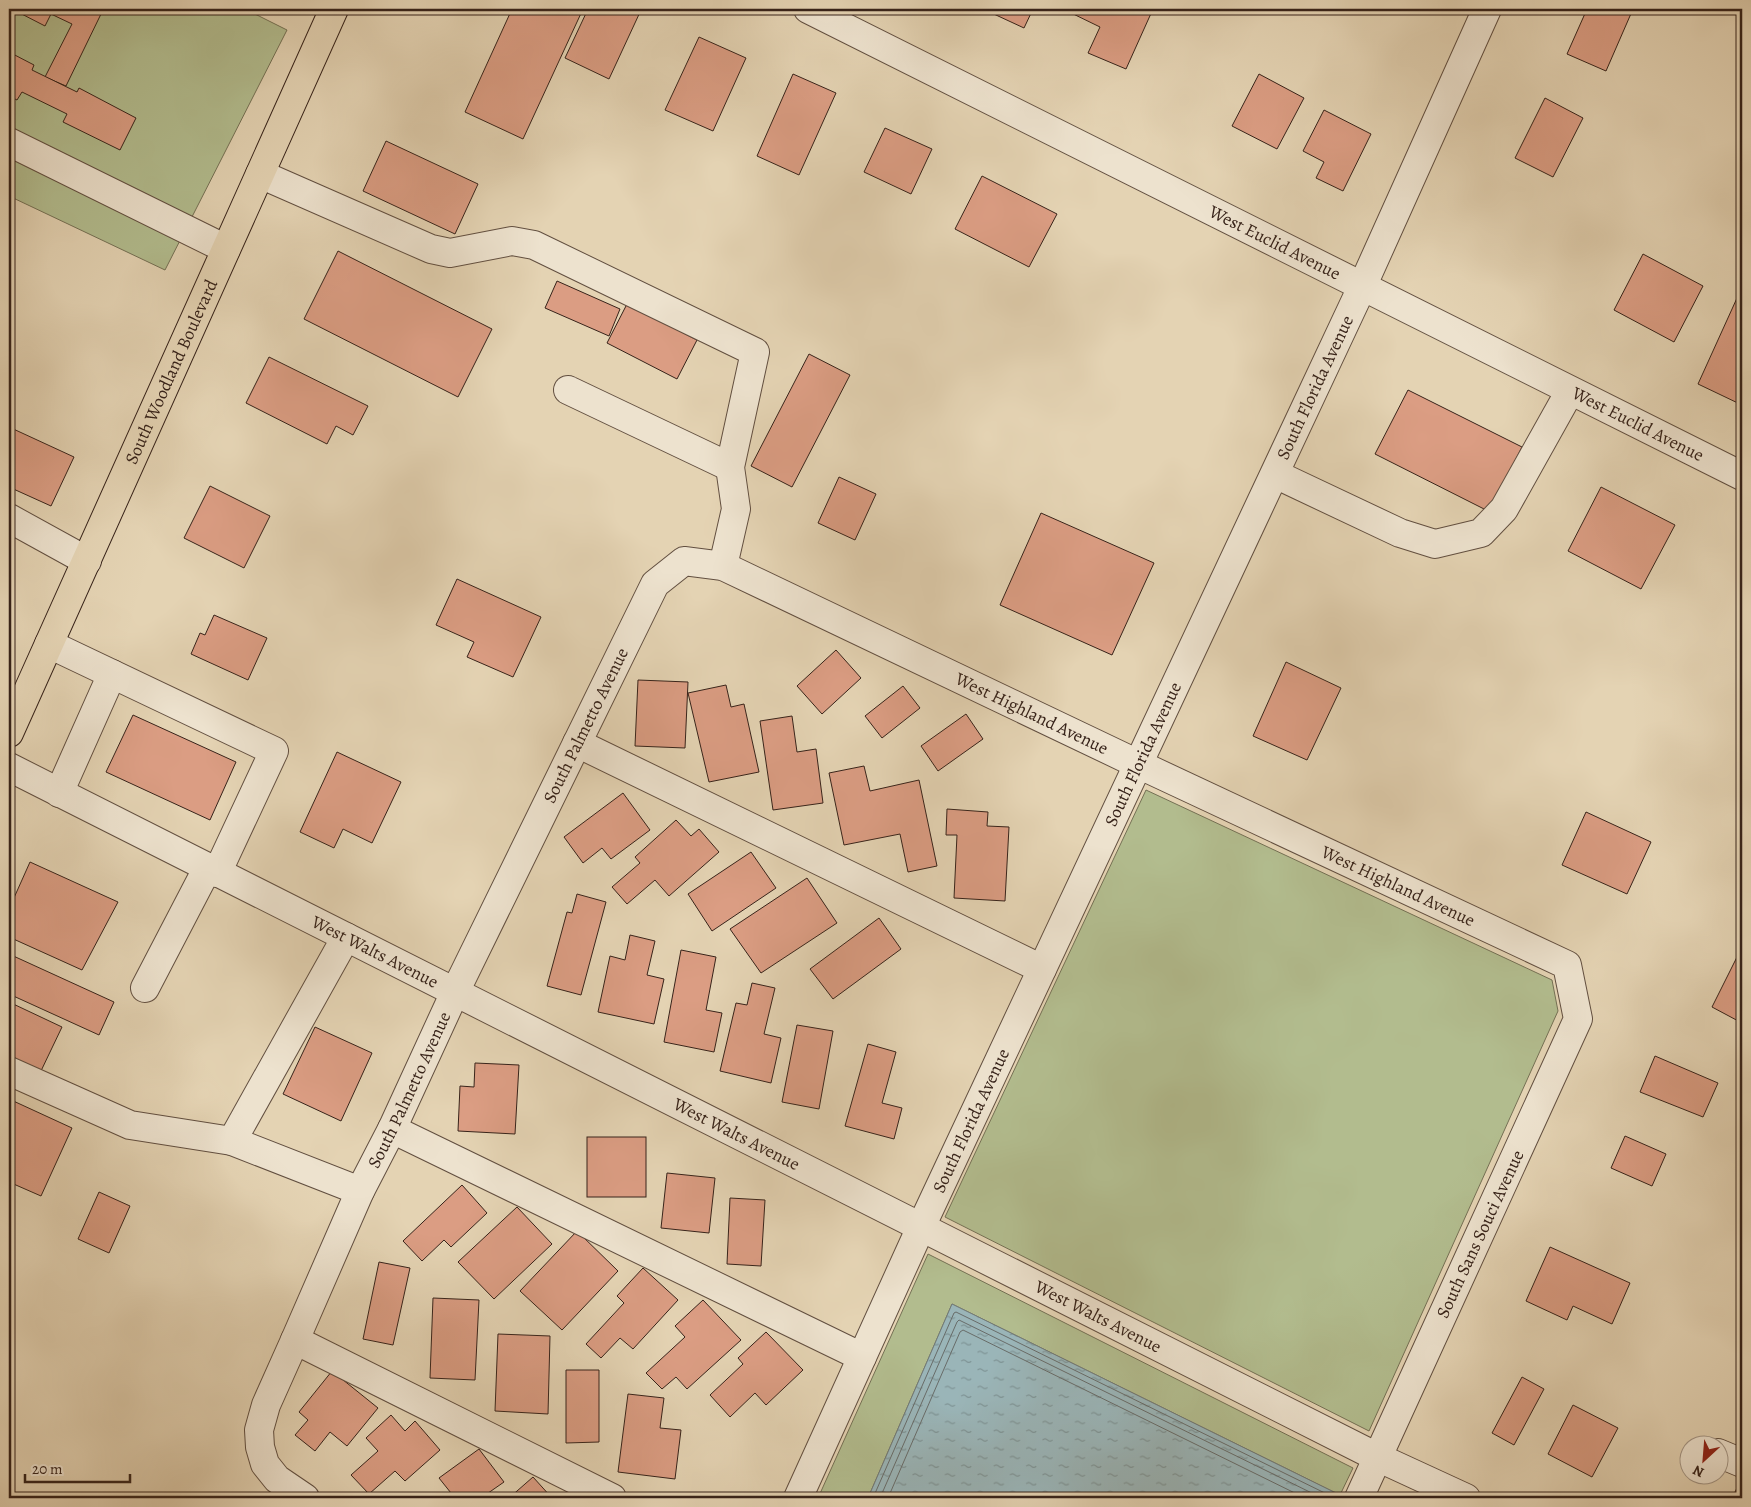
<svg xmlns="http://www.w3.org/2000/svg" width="1751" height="1507" font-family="Alegreya,serif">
<defs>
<pattern id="water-ripples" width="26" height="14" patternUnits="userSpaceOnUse" patternTransform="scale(1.25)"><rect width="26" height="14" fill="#9ab5b8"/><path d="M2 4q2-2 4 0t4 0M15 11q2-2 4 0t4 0" fill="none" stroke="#7e9395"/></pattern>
</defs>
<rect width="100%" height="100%" fill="#e4d3b3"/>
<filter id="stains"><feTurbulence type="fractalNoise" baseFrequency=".004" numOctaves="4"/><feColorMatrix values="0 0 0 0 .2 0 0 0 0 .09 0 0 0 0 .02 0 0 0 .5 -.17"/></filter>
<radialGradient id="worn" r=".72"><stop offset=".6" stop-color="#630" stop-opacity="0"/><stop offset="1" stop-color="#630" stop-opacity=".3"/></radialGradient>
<!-- green -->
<g fill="#b2bc8e" stroke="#747054">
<path d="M9 9H245L287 30 165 270 9 196Z"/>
<path d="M1146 790 1552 980 1558 1011 1369 1431 945 1217Z"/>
<path d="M928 1254 1353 1468 1340 1495 952 1304 868 1498H818Z"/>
</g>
<!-- water -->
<path fill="url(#water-ripples)" stroke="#727b79" d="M952 1304 1340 1495 1339 1498H868Z"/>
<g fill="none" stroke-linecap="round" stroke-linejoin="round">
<!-- shore -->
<g stroke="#686c69" stroke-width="1">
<path d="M873 1498 954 1313 956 1312 1335 1498"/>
<path d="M880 1498 957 1322 959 1320 1322 1498"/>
<path d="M888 1498 960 1332 963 1330 1305 1498"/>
</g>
</g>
<!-- building -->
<g fill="#db9d83" stroke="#37231a">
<path d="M12 9H91L101 14 66 86 45 77 72 24 51 14 45 26Z"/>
<path d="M512 9H583L523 139 465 112Z"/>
<path d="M588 9 641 10 609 79 565 58Z"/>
<path d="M983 9H1033L1024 28Z"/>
<path d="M1063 9H1153L1126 69 1088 53 1100 27Z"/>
<path d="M1587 9H1633L1606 71 1567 54Z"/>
<path d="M699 37 746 58 713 131 665 110Z"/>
<path d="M9 52 34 65 32 70 77 92 79 88 136 118 120 150 63 122 67 114 22 92 17 100 9 96Z"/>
<path d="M793 74 836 93 799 175 757 156Z"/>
<path d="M1259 74 1304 98 1277 149 1232 126Z"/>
<path d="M1545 98 1583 118 1553 177 1515 158Z"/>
<path d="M1324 110 1371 134 1343 191 1316 178 1324 162 1303 151Z"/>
<path d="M885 128 932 149 911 194 864 172Z"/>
<path d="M386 141 478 184 455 234 363 191Z"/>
<path d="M982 176 1057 214 1029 267 955 229Z"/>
<path d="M338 251 492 329 458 397 304 319Z"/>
<path d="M1643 254 1703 286 1674 342 1614 310Z"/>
<path d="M557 281 620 309 609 336 545 308Z"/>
<path d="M1742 287V405L1698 384Z"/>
<path d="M627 304 697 340 677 379 607 343Z"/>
<path d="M809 354 850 375 792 487 751 466Z"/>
<path d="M269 357 368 406 353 435 336 426 327 444 246 403Z"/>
<path d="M1408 390 1522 447 1490 512 1375 454Z"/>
<path d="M9 427 74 457 51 506 9 487Z"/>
<path d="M839 477 876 494 855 540 818 523Z"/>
<path d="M210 486 270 516 244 568 184 538Z"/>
<path d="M1601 487 1675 525 1641 589 1568 551Z"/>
<path d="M1041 513 1154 563 1112 655 1000 605Z"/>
<path d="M457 579 541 617 513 677 467 657 474 642 436 625Z"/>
<path d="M214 615 267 638 248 680 191 654 200 633 205 635Z"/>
<path d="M836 650 861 678 822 714 797 686Z"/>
<path d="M1286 662 1341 688 1307 760 1253 736Z"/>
<path d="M638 680 688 682 685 748 635 746Z"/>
<path d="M726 685 731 707 744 704 759 772 709 782 688 693Z"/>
<path d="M903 686 920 708 882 738 865 716Z"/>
<path d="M966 714 983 739 938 771 921 746Z"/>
<path d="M133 715 236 762 210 820 106 772Z"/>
<path d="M792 716 797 752 816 749 823 803 773 810 760 721Z"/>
<path d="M337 752 401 782 372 843 343 829 334 848 300 832Z"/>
<path d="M864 766 870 791 919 780 937 866 908 872 900 834 844 845 829 773Z"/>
<path d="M623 793 650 830 611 859 602 848 583 863 564 837Z"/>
<path d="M947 809 988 812 987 826 1009 827 1005 901 954 898 957 835H946Z"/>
<path d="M1586 812 1651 842 1627 894 1562 865Z"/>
<path d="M676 820 691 836 699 829 719 852 669 896 655 880 627 904 612 887 640 863 635 857Z"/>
<path d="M751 852 776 888 712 931 688 894Z"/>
<path d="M30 862 118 902 82 970 9 937V909Z"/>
<path d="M807 878 837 923 761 973 730 929Z"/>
<path d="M577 894 606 902 581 995 547 986 567 912 572 913Z"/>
<path d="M879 918 901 949 833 999 810 969Z"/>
<path d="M630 935 655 941 647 975 664 979 654 1024 598 1012 610 956 625 960Z"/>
<path d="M681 950 716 957 706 1010 722 1013 714 1052 664 1042Z"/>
<path d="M9 954 114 1002 99 1035 9 994Z"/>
<path d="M1738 955 1742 957V1023L1712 1007Z"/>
<path d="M752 983 775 988 764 1034 781 1038 771 1083 720 1071 736 1003 747 1005Z"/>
<path d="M9 1002 62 1027 40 1073 9 1059Z"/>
<path d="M797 1025 833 1031 819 1109 782 1102Z"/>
<path d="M315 1027 372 1053 341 1121 283 1094Z"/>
<path d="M868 1044 896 1052 882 1103 902 1108 894 1139 845 1126Z"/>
<path d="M1655 1056 1718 1083 1703 1117 1640 1092Z"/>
<path d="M475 1063 519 1065 515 1134 458 1131 460 1086 474 1087Z"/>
<path d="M9 1099 72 1128 41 1196 9 1182Z"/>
<path d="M1625 1136 1666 1154 1652 1186 1611 1168Z"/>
<rect x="587" y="1137" width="59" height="60"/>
<path d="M667 1173 715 1178 709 1233 661 1228Z"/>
<path d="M462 1185 487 1213 451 1247 444 1240 422 1261 403 1241Z"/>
<path d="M99 1192 130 1206 109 1253 78 1239Z"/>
<path d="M730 1198 765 1200 761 1266 727 1264Z"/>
<path d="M517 1207 552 1244 494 1299 458 1262Z"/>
<path d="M577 1231 618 1271 562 1330 520 1291Z"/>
<path d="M1550 1247 1630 1283 1612 1324 1573 1306 1567 1320 1526 1301Z"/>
<path d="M379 1262 410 1268 393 1345 363 1339Z"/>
<path d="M643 1268 678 1300 633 1349 620 1338 601 1358 586 1344 624 1303 617 1296Z"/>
<path d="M433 1298 479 1300 475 1380 430 1378Z"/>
<path d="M703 1300 741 1340 687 1389 676 1377 662 1389 646 1373 685 1337 675 1326Z"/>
<path d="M766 1332 803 1370 766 1405 755 1393 730 1417 710 1395 743 1364 738 1358Z"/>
<path d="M498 1334 550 1336 548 1414 495 1411Z"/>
<path d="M566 1370H599V1442L566 1443Z"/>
<path d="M332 1371 378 1408 347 1446 330 1432 315 1451 295 1435 308 1420 299 1412Z"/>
<path d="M1522 1377 1544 1389 1514 1445 1492 1433Z"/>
<path d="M628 1394 664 1398 660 1428 681 1430 675 1479 618 1472Z"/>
<path d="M1573 1405 1618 1428 1592 1477 1548 1454Z"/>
<path d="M391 1415 405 1431 415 1421 440 1450 405 1481 395 1471 369 1494 351 1475 378 1451 366 1438Z"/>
<path d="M479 1449 504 1482 481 1498H455L439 1478Z"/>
<path d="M533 1477 552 1498H509Z"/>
<path d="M1739 1484 1742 1486V1498H1732Z"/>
</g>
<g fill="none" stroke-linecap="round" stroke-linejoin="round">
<defs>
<g id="minor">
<path id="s1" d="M808 9 1742 476"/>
<path d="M9 142 226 249"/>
<path d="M260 174 431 249 450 253 512 241 534 245 755 352 730 467 736 509 723 566"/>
<path d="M568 390 730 467"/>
<path d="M1275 474 1400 533 1435 544 1481 533 1504 509 1570 391"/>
<path d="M9 518 87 561"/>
<path d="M49 644 274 751 217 873"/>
<path d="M577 743 1042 969"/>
<path id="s2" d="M9 767 1377 1457 1466 1498"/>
<path d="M59 793 112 674"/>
<path d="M145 988 208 867"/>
<path d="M9 1071 130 1125 232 1141 346 937"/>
<path d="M392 1129 862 1357"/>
<path d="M232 1141 360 1191"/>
<path d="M295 1340 612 1498"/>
<path d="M1718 1453 1742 1463"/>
<path id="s3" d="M305 1498 277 1479 265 1464 260 1447 259 1430 266 1405 295 1340 360 1191 392 1129 455 992 655 584 684 561 723 566 1138 764 1567 965 1578 1019 1359 1498"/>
<path id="s4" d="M798 1498 921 1227 1362 287 1487 9"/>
</g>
<g id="major">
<path id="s5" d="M9 733 334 9"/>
</g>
</defs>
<!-- minor casing -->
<use href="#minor" stroke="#624f40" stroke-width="30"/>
<!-- major casing -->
<use href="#major" stroke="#37231a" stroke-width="30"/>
<!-- minor -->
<use href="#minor" stroke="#ede2ce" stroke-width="28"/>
<!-- major -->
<use href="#major" stroke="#e4d3b3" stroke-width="28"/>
</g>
<g text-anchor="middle" stroke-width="4.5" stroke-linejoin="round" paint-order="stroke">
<!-- street labels -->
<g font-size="18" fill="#37231a" stroke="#ede2ce">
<text dy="6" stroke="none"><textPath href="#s1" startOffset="522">West Euclid Avenue</textPath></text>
<text dy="6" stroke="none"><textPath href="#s5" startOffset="396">South Woodland Boulevard</textPath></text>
<text dy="6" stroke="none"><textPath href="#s4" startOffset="1225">South Florida Avenue</textPath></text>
<text dy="6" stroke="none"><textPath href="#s1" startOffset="928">West Euclid Avenue</textPath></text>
<text dy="6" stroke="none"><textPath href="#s3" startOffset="1441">West Highland Avenue</textPath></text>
<text dy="6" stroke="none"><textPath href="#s3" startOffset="865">South Palmetto Avenue</textPath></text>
<text dy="6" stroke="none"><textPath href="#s4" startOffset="820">South Florida Avenue</textPath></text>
<text dy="6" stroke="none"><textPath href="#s3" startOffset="1846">West Highland Avenue</textPath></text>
<text dy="6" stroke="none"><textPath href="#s2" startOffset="410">West Walts Avenue</textPath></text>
<text dy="6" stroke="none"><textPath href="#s3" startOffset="460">South Palmetto Avenue</textPath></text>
<text dy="6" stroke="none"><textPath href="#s4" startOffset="415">South Florida Avenue</textPath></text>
<text dy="6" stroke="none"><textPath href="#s2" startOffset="815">West Walts Avenue</textPath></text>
<text transform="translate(1480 1234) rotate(-65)" y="6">South Sans Souci Avenue</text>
<text dy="6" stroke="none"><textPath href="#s2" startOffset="1220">West Walts Avenue</textPath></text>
</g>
</g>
<!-- margin -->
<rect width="1751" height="1507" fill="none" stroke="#e4d3b3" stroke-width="30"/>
<rect x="10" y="10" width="1731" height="1487" fill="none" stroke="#37231a" stroke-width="2.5"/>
<rect x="15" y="15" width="1721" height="1477" fill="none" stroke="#37231a"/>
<!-- north arrow -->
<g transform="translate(1704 1460) rotate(206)"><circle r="24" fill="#ede2ce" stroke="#a49686"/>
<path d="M0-4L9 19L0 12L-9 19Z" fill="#8f2418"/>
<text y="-8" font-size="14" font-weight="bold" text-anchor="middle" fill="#37231a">N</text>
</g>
<!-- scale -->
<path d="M25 1474v8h105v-8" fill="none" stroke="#37231a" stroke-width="2.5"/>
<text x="32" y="1474" font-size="15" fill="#37231a" stroke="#ede2ce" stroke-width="4" paint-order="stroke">20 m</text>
<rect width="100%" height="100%" filter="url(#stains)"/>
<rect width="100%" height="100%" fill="url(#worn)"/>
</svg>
